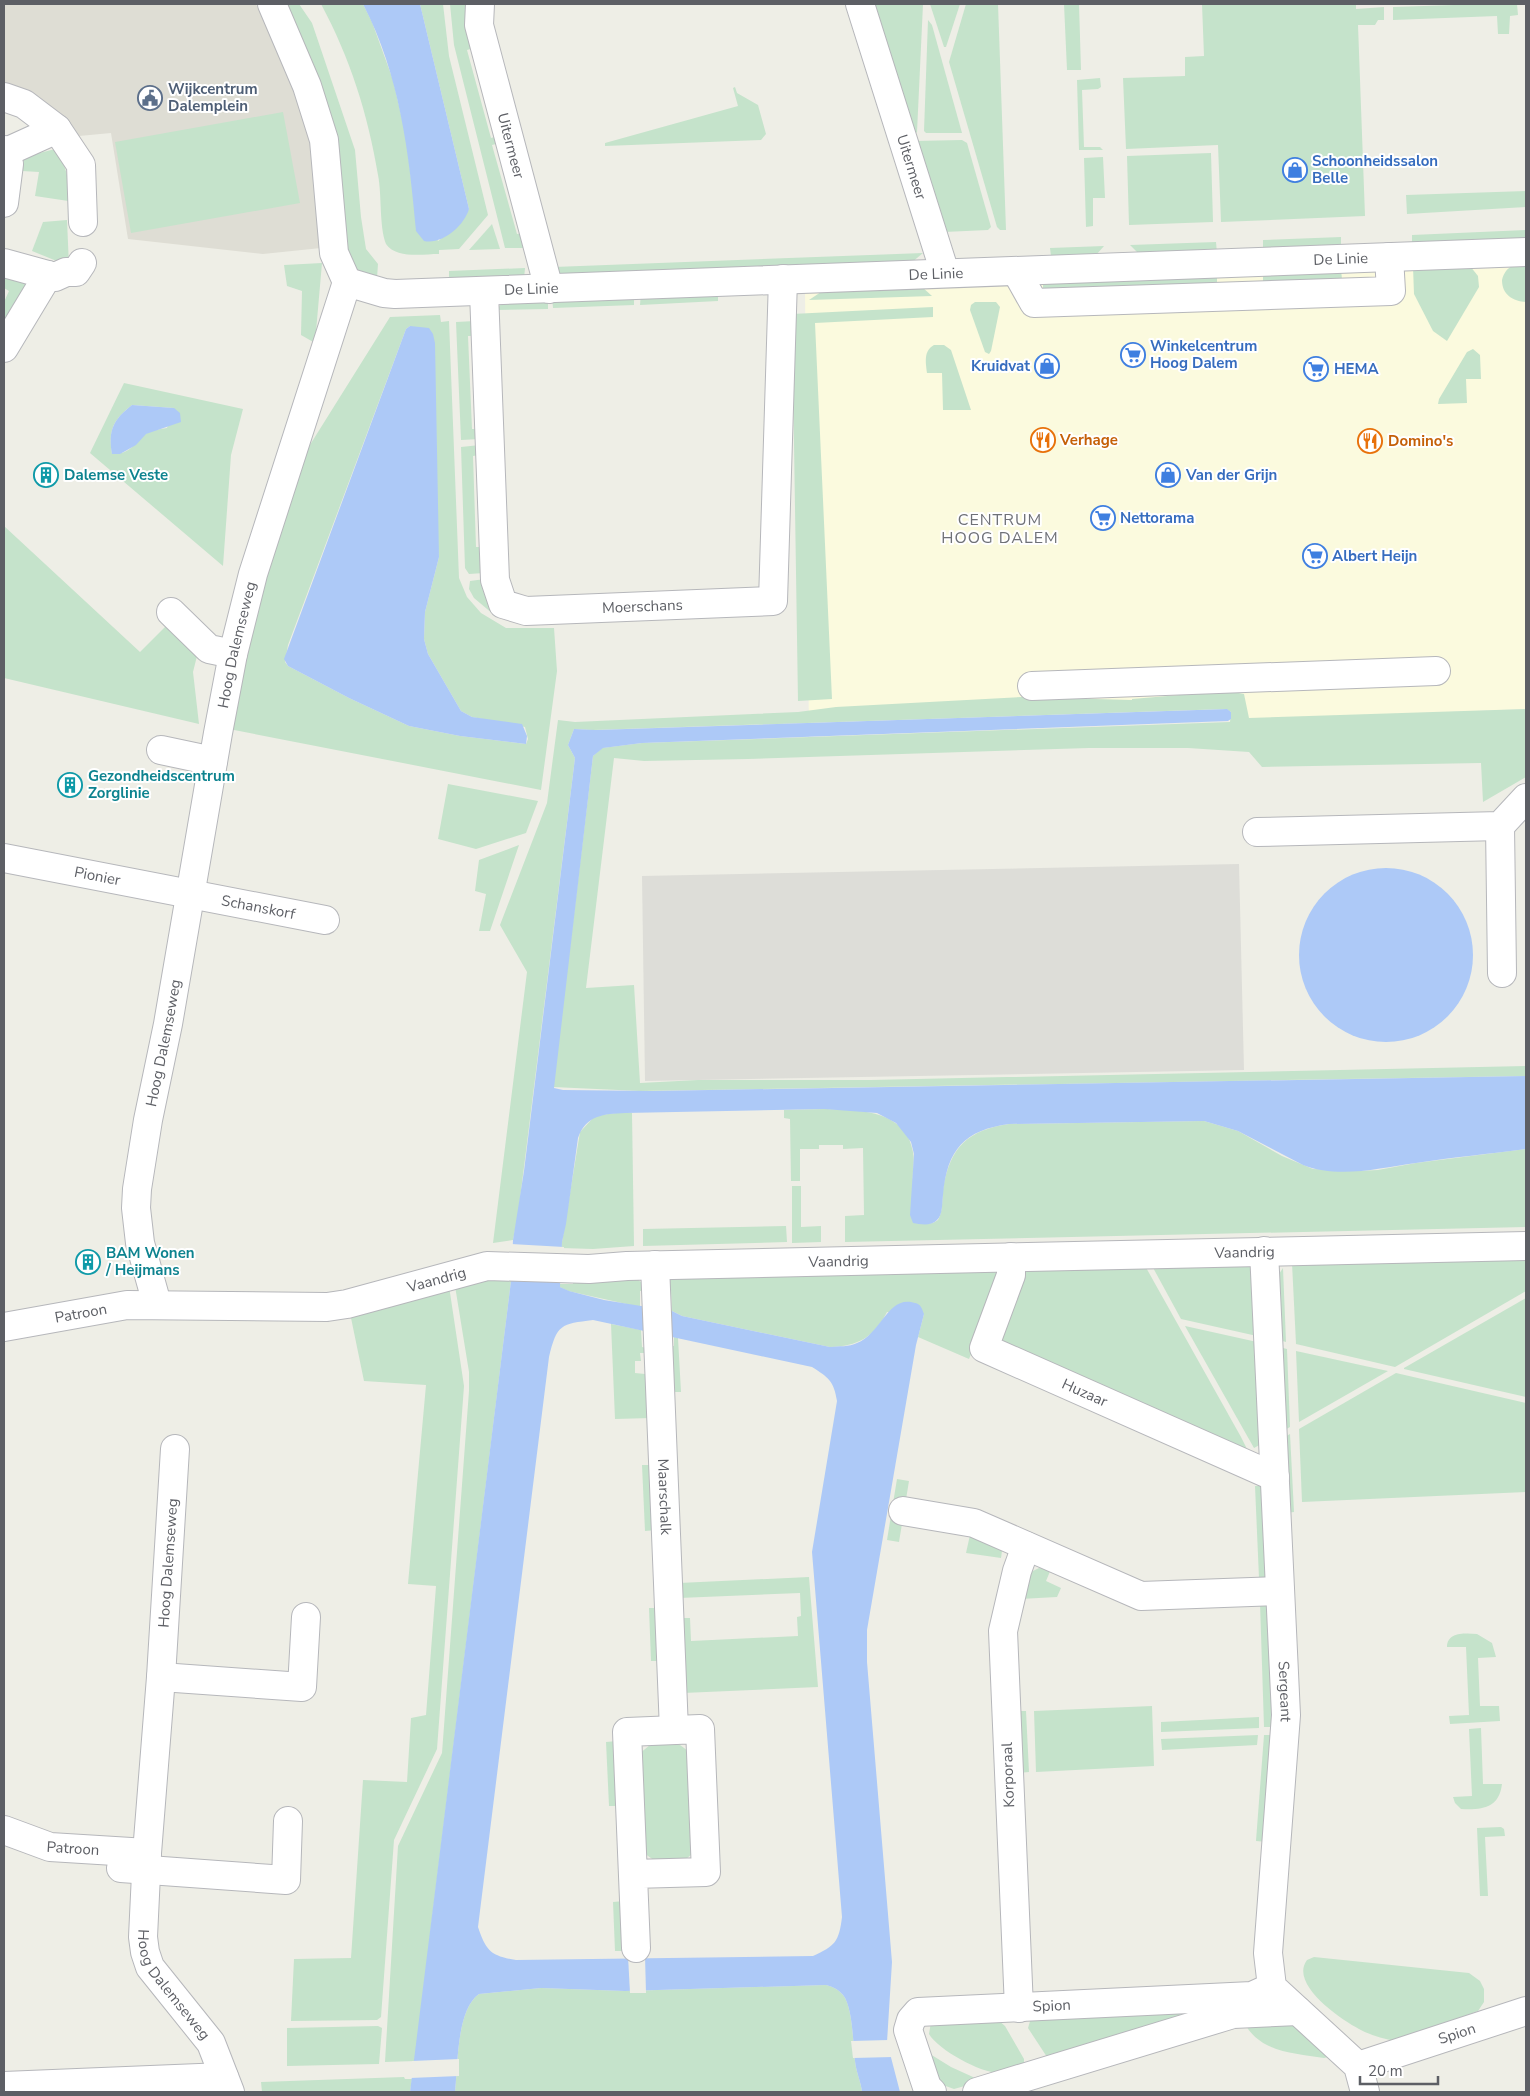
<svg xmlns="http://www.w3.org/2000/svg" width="1530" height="2096" font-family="'Nunito Sans',sans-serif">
<rect width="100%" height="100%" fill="#eeeee6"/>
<!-- commercial -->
<path fill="#fbfade" d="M1526 267V709L809 737 805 292Z"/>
<!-- industrial -->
<path fill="#ddddd8" d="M1239 864 1244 1070 645 1081 642 876Z"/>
<!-- education -->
<path fill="#deddd4" d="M4 4H256L308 115 321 248 263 254 128 239 111 133 79 136 54 115 4 89Z"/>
<!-- green -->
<g fill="#c5e3cb" fill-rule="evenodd">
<path d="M279 4H299L312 23 355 150 361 217 366 249 378 264 377 278 362 274 351 262Z"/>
<path d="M321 4H363L372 22 393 80 406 136 411 178 438 241 456 228 469 209 420 4H443L449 56 488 215 459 249 439 250V254C423 254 396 259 386 244 379 226 382 195 378 175 368 114 350 58 321 4Z"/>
<path d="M450 4H467L466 17 474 48 467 50 491 138 498 136 500 143 492 145 517 234 524 233 528 248H505L454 45Z"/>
<path d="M879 4H923L917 132 913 136 871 6Z"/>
<path d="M930 4H960L946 47H944Z"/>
<path d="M966 4H998L1006 230H1000L997 227 949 62Z"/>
<path d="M1064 4H1079L1081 70H1067Z"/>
<path d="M1202 4H1356V9L1384 7V20H1378L1375 25H1358L1365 216 1221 222 1218 145 1126 149 1123 78 1185 76V57L1204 56Z"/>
<path d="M1485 4H1517L1518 15 1510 16 1509 34H1498L1497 16 1393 20V7Z"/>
<path d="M928 20 932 25 962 133H926L924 131Z"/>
<path d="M1100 78 1101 87 1098 89 1082 90 1084 147H1100L1103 150H1079L1077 80Z"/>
<path d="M735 87 737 93 758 105 766 134 761 140 605 146V143L738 106 733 88Z"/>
<path d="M283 112 300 203 131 233 115 142Z"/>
<path d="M962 140 967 143 991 227 988 230 944 232 914 141Z"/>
<path d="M59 148 75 202 35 196 39 172 22 171 24 157Z"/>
<path d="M1211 153 1213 222 1129 225 1127 156Z"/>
<path d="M1103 157 1105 198H1093V226L1086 227 1084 158Z"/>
<path d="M1526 191V207L1407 214 1406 195Z"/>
<path d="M67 220 69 266 32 251 43 222Z"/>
<path d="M492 224 500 249 469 250Z"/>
<path d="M1526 230V241L1412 246V235Z"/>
<path d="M1341 237V247L1263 250V240Z"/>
<path d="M1216 242 1217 253H1138L1130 245Z"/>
<path d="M1104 246 1096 255 1051 256 1050 248Z"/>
<path d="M923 253 911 263 560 275 554 267Z"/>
<path d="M322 263 315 343 301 335 302 291 287 286 284 265Z"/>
<path d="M1526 263V302C1513 301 1502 295 1502 280 1506 266 1513 265 1526 263Z"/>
<path d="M1470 266 1478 276 1479 287 1447 341 1433 331 1414 294 1413 267Z"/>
<path d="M525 268 524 279 449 282V271Z"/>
<path d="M4 270 35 281 4 331V302L9 291 4 288Z"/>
<path d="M1341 270 1342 279 1263 282V273Z"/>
<path d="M1217 274V284L1043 291V280Z"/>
<path d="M922 287 932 296 809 300 827 288Z"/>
<path d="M718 292V301L640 305 641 293Z"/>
<path d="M634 296V305L553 308 552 297Z"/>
<path d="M548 298V309L496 310 503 302Z"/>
<path d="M975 302H996L1000 307 991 351 989 354 985 352 970 310 971 305Z"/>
<path d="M933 307V317L815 323 832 699 798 701 792 314Z"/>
<path d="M440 315 441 322 449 321 459 578 467 597 481 613 506 628H554L557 671 541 790 229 729 243 651 298 464 390 317ZM410 326 439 557 425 612 424 639 428 654 461 711 472 717 525 727 528 739 526 744 460 736 409 726 349 698 288 666 285 662 288 645 406 329Z"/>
<path d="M475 321 476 336H468L472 429H480V439L461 440 456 322Z"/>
<path d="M934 345H944L951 350 971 410H943L942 373H927C926 363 923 351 934 345Z"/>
<path d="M1473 349 1480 355 1481 379H1466L1467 403 1438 404 1439 399 1467 352Z"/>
<path d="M124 383 243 409 231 455 223 566 90 453ZM132 405 174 408 167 428C161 429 153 430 147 433 134 440 134 454 112 454 108 430 113 420 132 405Z"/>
<path d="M480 445V455L473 456 476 547H484V573L469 574 465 568 461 447Z"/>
<path d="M4 526 140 652 169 623 198 652 193 672 199 724 4 678Z"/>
<path d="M485 579 486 598 495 612 493 614 474 598 469 589 470 581Z"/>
<path d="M1227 691 1244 694 1249 718 1526 709V777L1483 802 1481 763 1262 767 1249 752 1188 748H1089L748 759 644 761 614 758 586 988 634 985 640 1083 698 1080H871L1526 1066V1076L640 1091 553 1087 593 756 602 748 642 743 1230 722 1231 712 1226 709 593 730 574 729 568 745 575 758 518 1215 513 1240 493 1243 527 972 500 925 547 803 558 720 575 722 798 712 836 707 1022 697 1132 700V699Z"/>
<path d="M448 784 538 801 526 833 476 849 438 839Z"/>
<path d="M519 845 490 931H479L486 894 475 891 479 860Z"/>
<path d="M824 1109C857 1110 906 1109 913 1152 915 1162 912 1172 913 1182 914 1196 920 1211 923 1224L933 1223 938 1220C943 1211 942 1200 943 1189 950 1147 968 1130 1009 1124L1204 1121 1238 1131 1282 1156 1313 1169 1358 1171 1378 1170 1416 1163 1526 1149V1227L845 1242V1216L864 1215 863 1148 843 1149V1145H819V1149H800V1181H791L790 1119 784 1118V1110Z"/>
<path d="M625 1112 632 1113 634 1246 593 1249 561 1248 580 1132 594 1117 600 1115Z"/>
<path d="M792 1186H801V1227L821 1226V1242L792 1243Z"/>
<path d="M786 1226 787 1242 643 1246V1229Z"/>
<path d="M1526 1257V1291L1395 1367 1296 1344 1292 1263Z"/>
<path d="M1254 1261 1257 1336 1181 1319 1151 1264Z"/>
<path d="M1144 1264 1241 1437 1251 1457 1001 1342 999 1325 1024 1268Z"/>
<path d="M993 1267 999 1273 997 1291 969 1359 918 1337 924 1314 887 1312C873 1338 858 1346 830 1347L682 1316 672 1311 671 1290H667L669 1281 674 1277Z"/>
<path d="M1283 1268 1286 1342 1279 1340V1274Z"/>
<path d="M636 1278 643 1284 644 1291H640V1307L568 1291 560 1287 559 1284H573V1279Z"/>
<path d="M481 1280 511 1281 432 1919 416 2061 385 2062 398 1846 442 1753 469 1391V1372L455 1286Z"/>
<path d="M449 1286 464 1386 437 1749 394 1840 381 2017 377 2020 291 2021 294 1959 351 1958 363 1780 407 1782 411 1718 426 1715 436 1586 408 1584 426 1385 364 1381 350 1313Z"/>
<path d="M1526 1298V1397L1404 1369V1368Z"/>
<path d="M611 1324 641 1330 642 1347 646 1348 648 1353H640L641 1361H635V1373L645 1374V1377H650L651 1418 615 1419Z"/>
<path d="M1185 1326 1257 1342 1263 1443 1254 1448Z"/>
<path d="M674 1337 678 1338 681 1392H670V1346H674Z"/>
<path d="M1279 1347 1287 1349 1290 1427 1283 1431Z"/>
<path d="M1296 1351 1388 1371 1299 1422Z"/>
<path d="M1396 1373 1526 1403V1492L1302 1502 1299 1429Z"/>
<path d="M1290 1434 1294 1512 1286 1513 1283 1438Z"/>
<path d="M642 1465H654L657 1530 645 1531Z"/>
<path d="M897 1479 909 1481 899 1542 887 1540Z"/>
<path d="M1255 1486H1265L1269 1578H1259Z"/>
<path d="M970 1535 1000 1547 1002 1551 1001 1558 966 1553Z"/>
<path d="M1039 1568 1051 1569 1046 1581 1061 1588 1057 1597 1020 1599 1031 1572Z"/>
<path d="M809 1577 818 1687 683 1693 680 1618H690L691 1641 798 1636 797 1617 801 1616 800 1593 679 1598V1583Z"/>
<path d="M1270 1602 1275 1727H1264L1260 1603Z"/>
<path d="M649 1608H660L662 1661H651Z"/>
<path d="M1477 1634 1492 1643 1496 1657 1478 1658 1480 1706H1499L1500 1721 1450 1724 1449 1716 1469 1715 1466 1647H1447C1447 1632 1465 1633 1477 1634Z"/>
<path d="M1152 1706 1154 1766 1036 1772 1034 1711Z"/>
<path d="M1016 1711H1026L1029 1772 1019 1773Z"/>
<path d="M1259 1717V1728L1161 1732V1722Z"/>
<path d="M1481 1728 1483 1784H1502C1499 1808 1483 1810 1461 1809L1455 1803 1453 1797 1472 1796 1469 1729Z"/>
<path d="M1258 1735 1257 1745 1162 1750 1161 1739Z"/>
<path d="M1264 1735H1274L1267 1842 1256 1841Z"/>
<path d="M617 1741 620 1806H609L606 1742Z"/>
<path d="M672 1743 680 1745 688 1751 692 1854 686 1859 655 1861 644 1853 639 1754 650 1745Z"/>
<path d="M1501 1827 1504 1829 1505 1836 1485 1837 1488 1896H1480L1477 1828Z"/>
<path d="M624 1901 629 1951H615L613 1902Z"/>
<path d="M1314 1957 1469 1973 1480 1981 1484 1989V2002L1478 2011 1396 2041C1383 2039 1370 2035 1359 2029 1340 2019 1289 1984 1307 1960Z"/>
<path d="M826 1985C833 1987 838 1989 843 1995 853 2007 853 2045 855 2061 856 2072 861 2082 862 2092H455C458 2067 456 2010 479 1994L541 1988 625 1991Z"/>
<path d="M1202 2011 1047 2057 1028 2028 1031 2018Z"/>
<path d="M998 2020 1005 2026 1024 2059V2063C1017 2066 1009 2072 1002 2073 984 2075 938 2050 929 2034L931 2022Z"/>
<path d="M1288 2024 1295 2027 1328 2057 1324 2058C1295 2053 1263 2053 1246 2026Z"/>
<path d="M378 2026 382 2028 379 2064 287 2066V2028Z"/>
<path d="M930 2054 951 2067 973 2077 975 2079 972 2084 954 2089 940 2084Z"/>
<path d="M404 2077 405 2079H412L410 2092H262L261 2082Z"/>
</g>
<!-- water -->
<g fill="#adc9f7" fill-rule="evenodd">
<path d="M363 4H420L469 209C464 226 442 245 424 241L416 231C409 153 400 75 363 4Z"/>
<path d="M410 326 429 328 433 334 435 343 439 557 425 612 424 639 428 654 461 711 472 717 522 724 527 736 526 744 460 736 409 726 349 698 288 666 284 659 406 329Z"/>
<path d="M132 405 174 408 180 413 181 422 146 434 136 445 120 454H112C108 430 113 420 132 405Z"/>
<path d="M1227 709 1231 712V719L1228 721 642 743 603 748 593 756 554 1088 563 1090 653 1091 1526 1076V1149C1490 1154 1453 1157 1416 1163 1379 1168 1339 1179 1303 1165L1238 1131 1204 1121 1009 1124C965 1130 947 1149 943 1195 942 1202 943 1215 937 1220 930 1227 920 1224 913 1223L910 1215 914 1154 911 1142 896 1123 877 1113 824 1109 625 1113C604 1114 586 1115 578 1138L566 1224 562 1242 560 1287 569 1291 604 1300 672 1311 682 1316 830 1347C839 1346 849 1347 857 1343 882 1333 888 1294 915 1303 921 1304 922 1309 924 1314L916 1345 867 1630V1662L892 1962 887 2042 900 2092H862C861 2082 856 2072 855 2061 853 2045 853 2007 843 1995 838 1989 833 1987 826 1985L625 1991 541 1988 479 1994C456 2010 458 2067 455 2092H410L511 1281 513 1240 524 1171 575 758 568 745 574 729 596 730ZM593 1320 812 1367C828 1377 834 1381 837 1401L812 1552 842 1917C839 1942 835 1946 813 1956L516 1960C491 1956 486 1951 478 1927L549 1357C557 1324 561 1324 593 1320Z"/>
<circle cx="1386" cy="955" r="87"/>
</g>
<!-- pier -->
<g fill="#eeeee6">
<path d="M511 1244 564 1247 562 1280 509 1277Z"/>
<path d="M628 1956H645L646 1993H630Z"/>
<path d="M889 2040 893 2057 853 2058 851 2041Z"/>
<path d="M459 2059V2076L410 2078 412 2061Z"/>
</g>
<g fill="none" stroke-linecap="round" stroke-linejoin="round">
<defs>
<g id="minor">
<path id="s1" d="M480 4 479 25 549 289"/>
<path id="s2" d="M860 4 945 273"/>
<path d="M4 97 24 104 57 129 81 165 83 222"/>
<path d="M4 150 9 164 4 203"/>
<path d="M4 153 57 129"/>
<path d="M4 263 55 277 66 272H76L82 263"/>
<path d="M1016 271 1034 303 1391 291 1389 257"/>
<path id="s3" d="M347 282 384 293 395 294 1526 252"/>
<path id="s4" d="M484 292 495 580 503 604 526 611 773 601 783 279"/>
<path d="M4 348 48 275"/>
<path d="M171 612 209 649 233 654"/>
<path d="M1032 686 1436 671"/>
<path d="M161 750 213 761"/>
<path d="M1500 826 1502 973"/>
<path d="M1257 832 1500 826 1526 798"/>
<path id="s5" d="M4 858 325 920"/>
<path id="s6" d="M1264 1251 1286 1715 1268 1953 1272 1987 1358 2066 1365 2092"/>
<path id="s7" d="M1011 1257V1275L984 1348 1275 1477"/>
<path id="s8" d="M655 1265 674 1730"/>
<path id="s9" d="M157 1304 140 1243 136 1208 137 1189 148 1120 168 1024 218 733 233 654 253 574 347 282 334 253 324 140 307 86 272 4"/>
<path id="s10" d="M4 1327 127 1305 327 1307 347 1304 487 1266 589 1269 627 1266 1526 1246"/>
<path id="s11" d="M175 1449 161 1677 147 1853 143 1937 145 1952 150 1967 211 2043 230 2092"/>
<path d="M903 1511 974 1523 1141 1596 1280 1591"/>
<path d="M161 1677 302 1687 306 1617"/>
<path id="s12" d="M4 1830 50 1847 147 1853"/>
<path d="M121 1868 286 1880 288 1821"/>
<path d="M633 1874 706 1872 700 1729 627 1732 636 1948"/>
<path d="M1019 2008 1003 1631 1017 1571 1026 1546"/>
<path id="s13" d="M1358 2066 1526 2011"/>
<path d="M4 2086 224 2077"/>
<path id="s14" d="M932 2092 927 2087 908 2030 911 2020 918 2012 1252 1996 1272 1987"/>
<path d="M977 2092 1233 2014 1298 2011"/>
</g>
</defs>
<!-- minor casing -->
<use href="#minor" stroke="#b6b7bb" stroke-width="30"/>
<!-- minor -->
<use href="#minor" stroke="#fff" stroke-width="28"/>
</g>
<!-- icons -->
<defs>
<symbol id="civic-ring" viewBox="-11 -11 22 22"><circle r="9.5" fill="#fff" stroke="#5c6f8a" stroke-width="1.5"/><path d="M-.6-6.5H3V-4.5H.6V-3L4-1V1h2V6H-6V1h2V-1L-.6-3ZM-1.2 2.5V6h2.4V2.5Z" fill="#5c6f8a"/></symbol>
<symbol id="shop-ring" viewBox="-11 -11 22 22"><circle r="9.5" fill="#fff" stroke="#3f7fe0" stroke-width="1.5"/><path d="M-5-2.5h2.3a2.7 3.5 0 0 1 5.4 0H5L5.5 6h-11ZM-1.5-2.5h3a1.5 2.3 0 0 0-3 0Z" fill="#3f7fe0"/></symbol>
<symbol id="supermarket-ring" viewBox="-11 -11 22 22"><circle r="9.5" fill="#fff" stroke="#3f7fe0" stroke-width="1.5"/><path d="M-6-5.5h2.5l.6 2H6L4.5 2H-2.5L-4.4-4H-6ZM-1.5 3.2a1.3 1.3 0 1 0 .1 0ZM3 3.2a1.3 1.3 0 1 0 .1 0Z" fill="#3f7fe0"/></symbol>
<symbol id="restaurant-ring" viewBox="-11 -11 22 22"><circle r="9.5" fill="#fff" stroke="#e8710a" stroke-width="1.5"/><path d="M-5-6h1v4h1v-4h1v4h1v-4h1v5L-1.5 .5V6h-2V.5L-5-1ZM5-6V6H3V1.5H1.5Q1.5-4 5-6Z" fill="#e8710a"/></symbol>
<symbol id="building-ring" viewBox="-11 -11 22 22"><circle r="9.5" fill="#fff" stroke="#0f9aa8" stroke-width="1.5"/><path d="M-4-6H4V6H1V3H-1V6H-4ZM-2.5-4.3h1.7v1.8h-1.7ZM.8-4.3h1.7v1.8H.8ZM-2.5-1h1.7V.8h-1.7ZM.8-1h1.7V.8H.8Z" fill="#0f9aa8"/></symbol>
</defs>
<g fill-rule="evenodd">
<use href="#civic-ring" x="136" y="84" width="28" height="28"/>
<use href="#shop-ring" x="1281" y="156" width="28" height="28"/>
<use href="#supermarket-ring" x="1119" y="341" width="28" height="28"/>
<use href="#shop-ring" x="1033" y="352" width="28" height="28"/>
<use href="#supermarket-ring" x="1302" y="355" width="28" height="28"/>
<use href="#restaurant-ring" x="1029" y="426" width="28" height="28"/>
<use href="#restaurant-ring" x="1356" y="427" width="28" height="28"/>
<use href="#building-ring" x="32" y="461" width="28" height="28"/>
<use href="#shop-ring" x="1154" y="461" width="28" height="28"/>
<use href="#supermarket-ring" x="1089" y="504" width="28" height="28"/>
<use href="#supermarket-ring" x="1301" y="542" width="28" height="28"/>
<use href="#building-ring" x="56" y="771" width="28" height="28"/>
<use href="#building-ring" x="74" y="1248" width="28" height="28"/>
</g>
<g text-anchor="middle" stroke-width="4" stroke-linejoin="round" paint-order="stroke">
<!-- service labels -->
<g font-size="15" font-weight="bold" fill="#4e5e75" stroke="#fff" text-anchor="start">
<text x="168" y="94">Wijkcentrum<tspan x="168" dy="17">Dalemplein</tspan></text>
</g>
<!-- street labels -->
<g font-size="15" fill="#5d5f65" stroke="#fff">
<text dy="5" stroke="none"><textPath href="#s1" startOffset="146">Uitermeer</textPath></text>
<text dy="5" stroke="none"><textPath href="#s2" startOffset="171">Uitermeer</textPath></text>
<text dy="5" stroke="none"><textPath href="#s3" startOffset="996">De Linie</textPath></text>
<text dy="5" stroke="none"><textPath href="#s3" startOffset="591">De Linie</textPath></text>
<text dy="5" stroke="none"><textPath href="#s3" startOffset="186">De Linie</textPath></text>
<text dy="5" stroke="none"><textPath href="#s4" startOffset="454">Moerschans</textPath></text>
<text dy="5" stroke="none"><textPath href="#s9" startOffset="671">Hoog Dalemseweg</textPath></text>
<text dy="5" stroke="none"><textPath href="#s5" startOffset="95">Pionier</textPath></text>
<text dy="5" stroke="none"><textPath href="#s5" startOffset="259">Schanskorf</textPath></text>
<text dy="5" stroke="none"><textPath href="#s9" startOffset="266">Hoog Dalemseweg</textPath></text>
<text dy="5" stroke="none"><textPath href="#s10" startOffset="1248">Vaandrig</textPath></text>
<text dy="5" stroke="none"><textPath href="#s10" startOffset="842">Vaandrig</textPath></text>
<text dy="5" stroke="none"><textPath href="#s10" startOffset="438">Vaandrig</textPath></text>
<text dy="5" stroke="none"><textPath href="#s10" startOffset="78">Patroon</textPath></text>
<text dy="5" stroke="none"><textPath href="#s7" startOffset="206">Huzaar</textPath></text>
<text dy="5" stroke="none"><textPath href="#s8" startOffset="232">Maarschalk</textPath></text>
<text transform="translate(168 1563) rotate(-86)" y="5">Hoog Dalemseweg</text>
<text dy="5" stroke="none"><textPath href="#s6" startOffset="441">Sergeant</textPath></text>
<text transform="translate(1008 1775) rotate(-92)" y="5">Korporaal</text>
<text dy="5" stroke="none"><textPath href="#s12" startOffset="72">Patroon</textPath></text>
<text dy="5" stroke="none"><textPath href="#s11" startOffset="546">Hoog Dalemseweg</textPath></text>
<text dy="5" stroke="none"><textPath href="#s14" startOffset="222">Spion</textPath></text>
<text dy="5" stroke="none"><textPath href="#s13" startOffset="104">Spion</textPath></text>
</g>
<!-- shop labels -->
<g font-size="15" font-weight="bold" fill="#366cbe" stroke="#fff" text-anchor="start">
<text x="1312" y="166">Schoonheidssalon<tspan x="1312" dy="17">Belle</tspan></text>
<text x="1150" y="351">Winkelcentrum<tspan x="1150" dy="17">Hoog Dalem</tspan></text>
<text x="1030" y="371" text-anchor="end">Kruidvat</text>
<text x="1334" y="374">HEMA</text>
<text x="1186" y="480">Van der Grijn</text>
<text x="1120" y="523">Nettorama</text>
<text x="1332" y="561">Albert Heijn</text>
</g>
<!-- food labels -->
<g font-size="15" font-weight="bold" fill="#c56008" stroke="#fff" text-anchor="start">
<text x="1060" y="445">Verhage</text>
<text x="1388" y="446">Domino's</text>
</g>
<!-- culture labels -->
<g font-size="15" font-weight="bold" fill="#0d838f" stroke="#fff" text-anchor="start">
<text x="64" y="480">Dalemse Veste</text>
<text x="88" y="781">Gezondheidscentrum<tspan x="88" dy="17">Zorglinie</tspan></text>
<text x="106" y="1258">BAM Wonen<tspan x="106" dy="17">/ Heijmans</tspan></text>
</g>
<!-- neighbourhood labels -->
<g font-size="16" letter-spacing="1" fill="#6f7177" stroke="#fff">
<text x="1000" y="525">CENTRUM<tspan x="1000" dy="18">HOOG DALEM</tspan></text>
</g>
</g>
<!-- border -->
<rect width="1530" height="2096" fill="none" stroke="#5d5f65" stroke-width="10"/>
<!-- scale -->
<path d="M1360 2076v8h78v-8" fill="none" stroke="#5d5f65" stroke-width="2.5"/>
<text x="1368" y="2076" font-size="15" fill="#5d5f65" stroke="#ffffff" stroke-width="4" paint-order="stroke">20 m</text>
</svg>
